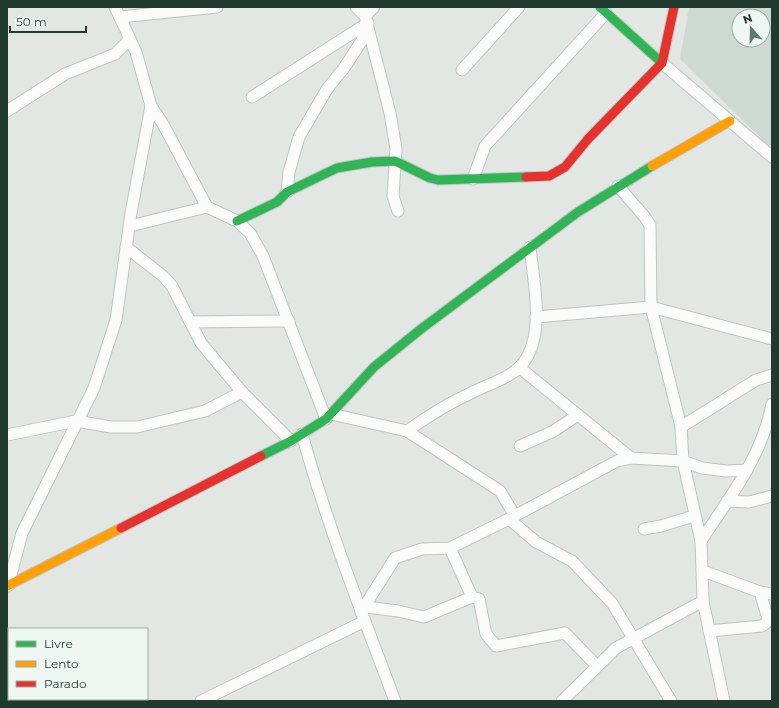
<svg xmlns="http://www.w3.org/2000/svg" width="779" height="708" font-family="Montserrat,sans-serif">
<rect width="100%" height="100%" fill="#e2e7e4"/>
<!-- built -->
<path fill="#cfd9d4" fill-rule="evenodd" d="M689 7H772V144L769 146 680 59ZM739 16H763V40H739Z"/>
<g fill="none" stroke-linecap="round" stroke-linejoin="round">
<defs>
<g id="street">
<path d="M115 7 136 52 151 106 163 124 207 207"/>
<path d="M356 7 365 16 390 113 396 149 393 196 398 211"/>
<path d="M365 16 374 7"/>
<path d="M120 17 217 7"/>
<path d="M662 63 772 157"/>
<path d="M462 70 519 7"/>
<path d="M252 97 368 23"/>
<path d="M7 111 65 74 115 54 130 39"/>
<path d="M473 179 485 146 606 13"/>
<path d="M618 186 644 216 650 225 651 307 681 427 683 461 701 541 703 601 724 701"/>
<path d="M287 192 289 172 299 137 327 89 344 68 368 31"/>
<path d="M130 226 207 207 237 221 250 233 263 256 326 419"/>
<path d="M126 247 163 276 172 286 201 343 242 392 291 441"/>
<path d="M536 317 651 307 772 339"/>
<path d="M190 322 289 321"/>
<path d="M520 368 631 458"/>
<path d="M331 414 407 431C427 417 447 404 469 394 500 378 526 377 534 338 540 309 533 276 530 247"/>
<path d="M681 427 756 380 772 375"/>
<path d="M407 431 500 491 515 516"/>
<path d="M302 434C327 525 362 613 395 701"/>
<path d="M7 435 76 421 111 427H137L205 411 242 392"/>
<path d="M520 446 552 432 578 415"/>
<path d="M727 501 749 502 772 496"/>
<path d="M509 519 536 542 572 561 612 603 671 701"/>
<path d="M644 529 661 526 694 516"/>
<path d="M701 541C729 498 762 457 772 404"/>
<path d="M450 548 472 597 479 599 486 634 496 646 565 633 597 666"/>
<path d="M703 571 760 592 772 594"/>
<path d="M8 586 22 533 94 388 116 320 131 213 151 106"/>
<path d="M366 607 398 611 424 617 472 597"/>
<path d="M361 612 395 558 422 549 450 548 509 519 617 461 631 458 683 461 702 468 726 471 747 470"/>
<path d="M709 631 762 626 766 623 768 619 760 592"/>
<path d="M201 701 365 621"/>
<path d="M562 701 616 648 703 601"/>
</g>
<g id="fast">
<path d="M600 7 662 63"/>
<path d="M237 221 277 202 287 192 337 168 372 162 395 161 430 178 438 180 526 177"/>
<path d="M261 456 291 441 326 419 374 367 421 329 578 212 652 166"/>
</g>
<g id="slow">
<path d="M652 166 730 121"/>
<path d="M7 586 121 528"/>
</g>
<g id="jam">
<path d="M526 177 549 176 565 167 588 139 662 63 674 7"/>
<path d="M121 528 261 456"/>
</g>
</defs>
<!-- street casing -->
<use href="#street" stroke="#bfc4c1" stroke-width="13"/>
<!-- fast casing -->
<use href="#fast" stroke="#bec5c1" stroke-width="11"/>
<!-- slow casing -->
<use href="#slow" stroke="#bec5c1" stroke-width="11"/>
<!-- jam casing -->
<use href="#jam" stroke="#bec5c1" stroke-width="11"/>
<!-- street -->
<use href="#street" stroke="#fbfbfb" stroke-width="11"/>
<!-- fast -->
<use href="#fast" stroke="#30b455" stroke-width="9"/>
<!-- slow -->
<use href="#slow" stroke="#ff9f0a" stroke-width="9"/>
<!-- jam -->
<use href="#jam" stroke="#e5322d" stroke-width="9"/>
</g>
<!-- border -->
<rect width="779" height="708" fill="none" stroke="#203a30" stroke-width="16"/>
<!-- legend -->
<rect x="8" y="628" width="140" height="72" fill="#eff7f2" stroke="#9caba4"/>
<rect x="16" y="641" width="20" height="6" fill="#30b455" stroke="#9caba4"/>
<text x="44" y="648" font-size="12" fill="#203a30">Livre</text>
<rect x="16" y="661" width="20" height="6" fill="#ff9f0a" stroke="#9caba4"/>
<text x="44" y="668" font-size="12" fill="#203a30">Lento</text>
<rect x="16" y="681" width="20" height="6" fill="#e5322d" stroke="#9caba4"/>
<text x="44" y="688" font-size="12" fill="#203a30">Parado</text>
<!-- north arrow -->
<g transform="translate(751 28) rotate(340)"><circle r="19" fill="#eff7f2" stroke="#9caba4"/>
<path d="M0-3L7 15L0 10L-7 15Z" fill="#64776f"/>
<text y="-6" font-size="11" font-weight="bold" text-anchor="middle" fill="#203a30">N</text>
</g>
<!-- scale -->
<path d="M10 26v6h76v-6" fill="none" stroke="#203a30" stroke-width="2"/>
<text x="16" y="26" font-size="12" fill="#203a30" stroke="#eff7f2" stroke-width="3" paint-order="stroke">50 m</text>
</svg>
